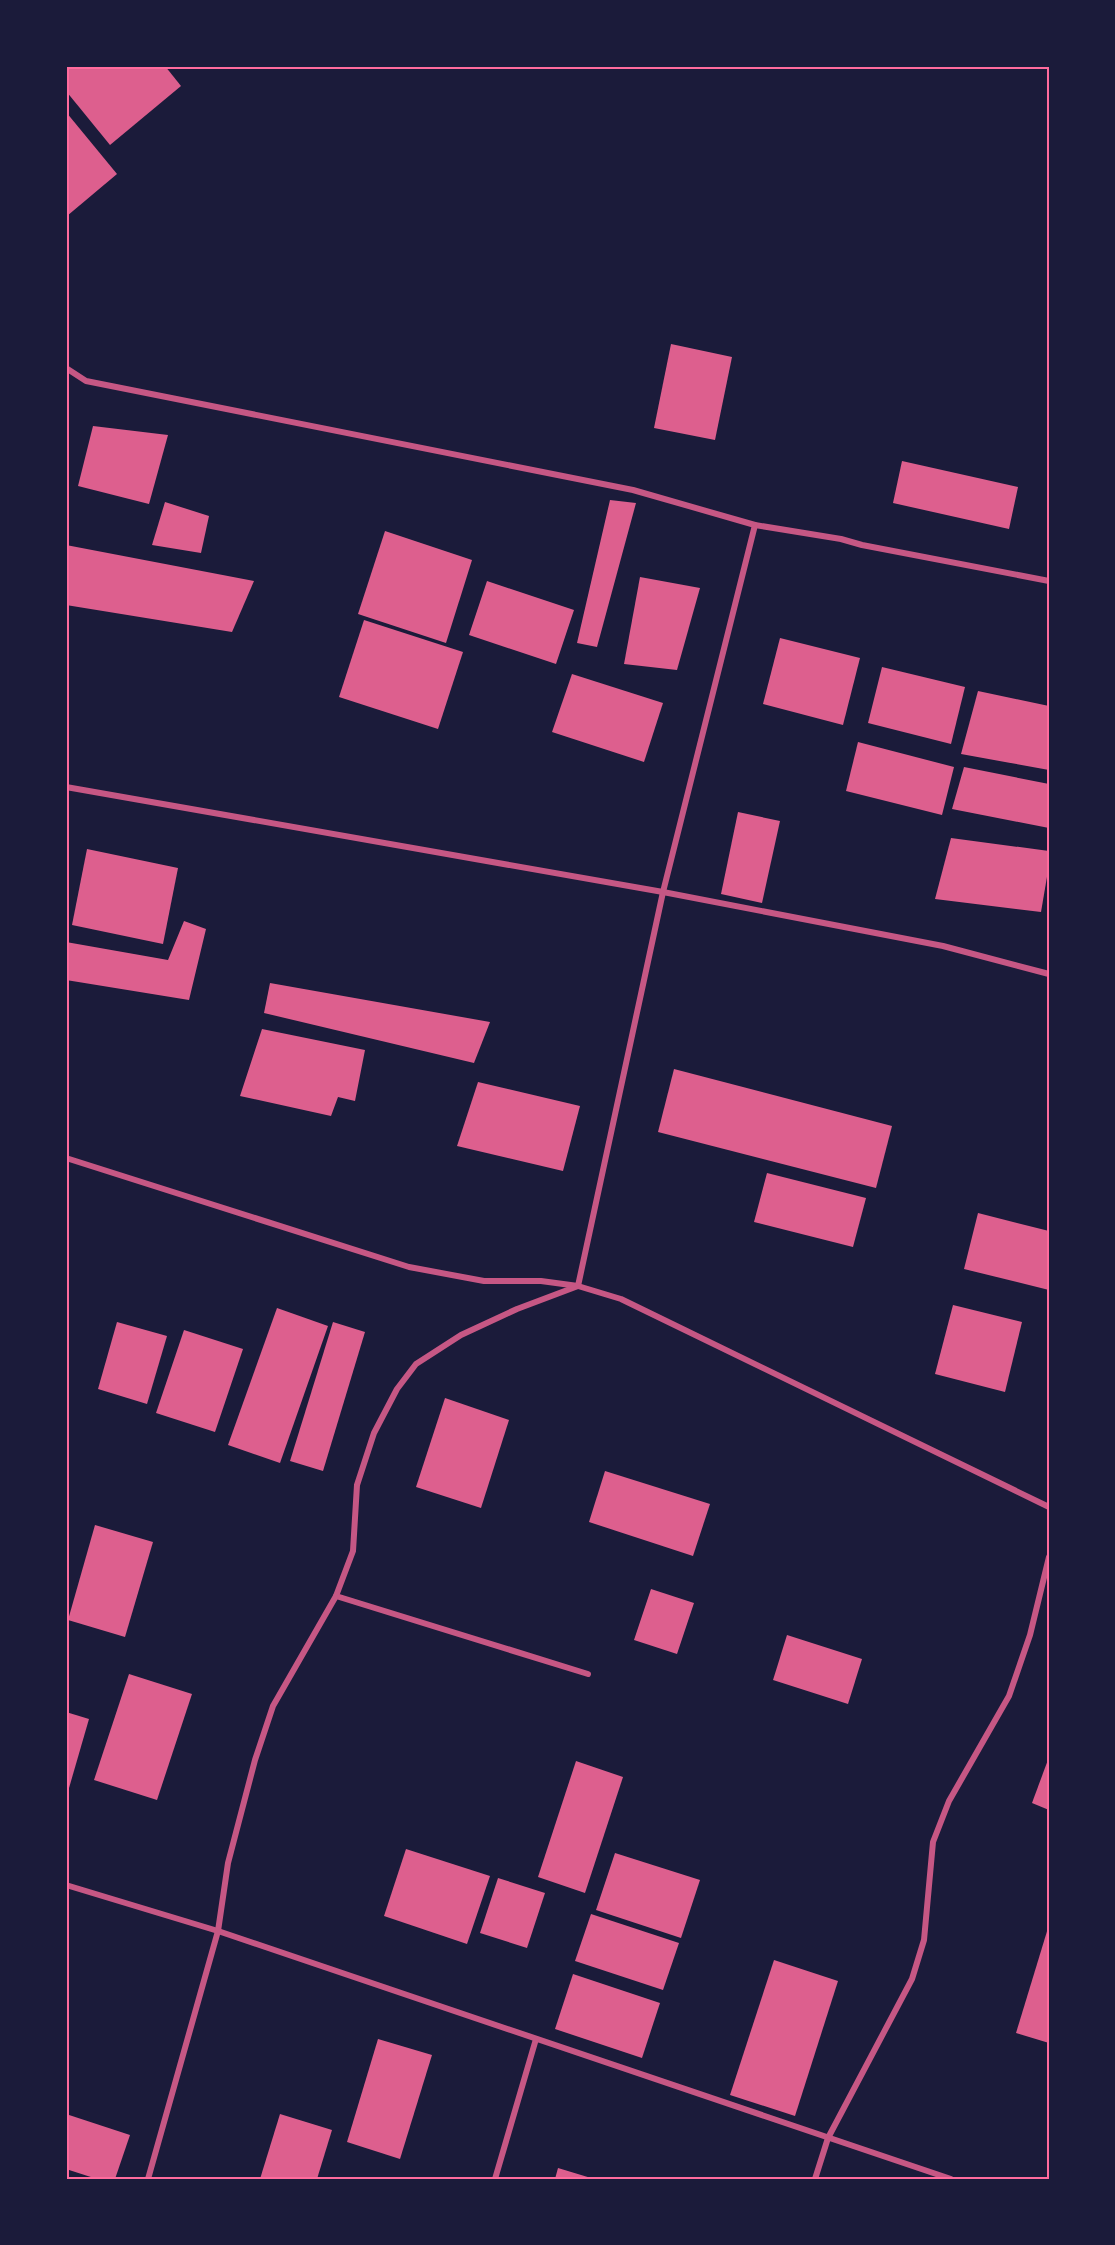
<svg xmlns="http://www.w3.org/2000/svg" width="1115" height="2245" font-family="'Work Sans',sans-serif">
<rect width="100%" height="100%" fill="#1b1b3a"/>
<!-- building -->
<g fill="#dd5f8e">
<path d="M66 66H165L181 86 110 145 66 91Z"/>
<path d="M66 112 117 174 67 216 66 215Z"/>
<path d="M671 344 732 357 715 440 654 428Z"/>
<path d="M93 426 168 435 149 504 78 486Z"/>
<path d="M902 461 1018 487 1009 529 893 503Z"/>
<path d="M610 500 636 503 597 647 577 643Z"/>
<path d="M165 502 209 516 201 553 152 545Z"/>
<path d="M385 531 472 560 446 643 358 614Z"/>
<path d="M66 545 254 581 232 632 66 605Z"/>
<path d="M640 577 700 588 677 670 624 664Z"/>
<path d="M487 581 574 610 556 664 469 635Z"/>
<path d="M364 620 463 652 438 729 339 697Z"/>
<path d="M780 638 860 658 843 725 763 704Z"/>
<path d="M882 667 965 687 951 744 868 723Z"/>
<path d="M572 674 663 703 644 762 552 732Z"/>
<path d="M978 691 1049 706V770L961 754Z"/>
<path d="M858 742 954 767 942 815 846 791Z"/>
<path d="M964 767 1049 784V828L952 809Z"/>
<path d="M738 812 780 821 762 903 721 894Z"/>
<path d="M951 838 1049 851V865L1041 912 935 899Z"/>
<path d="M87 849 178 868 163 944 72 925Z"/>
<path d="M184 921 206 929 189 1000 66 980V942L168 960Z"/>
<path d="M270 983 490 1022 474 1063 264 1013Z"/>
<path d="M262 1029 365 1050 355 1101 338 1097 331 1116 240 1096Z"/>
<path d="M674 1069 892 1126 876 1188 658 1132Z"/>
<path d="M478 1082 580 1106 563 1171 457 1146Z"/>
<path d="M767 1173 866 1198 853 1247 754 1222Z"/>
<path d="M978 1213 1049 1231V1290L964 1269Z"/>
<path d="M953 1305 1022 1322 1005 1392 935 1374Z"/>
<path d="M277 1308 328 1326 280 1463 228 1445Z"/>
<path d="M117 1322 167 1336 147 1404 98 1389Z"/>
<path d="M333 1322 365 1332 323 1471 290 1461Z"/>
<path d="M184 1330 243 1349 215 1432 156 1413Z"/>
<path d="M445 1398 509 1420 481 1508 416 1487Z"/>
<path d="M605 1471 710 1504 693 1556 589 1522Z"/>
<path d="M95 1525 153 1542 125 1637 68 1620Z"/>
<path d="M651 1589 694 1603 677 1654 634 1640Z"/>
<path d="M787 1635 862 1659 848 1704 773 1680Z"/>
<path d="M129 1674 192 1694 157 1800 94 1780Z"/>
<path d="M66 1712 89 1719 67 1795H66Z"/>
<path d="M1049 1757V1810L1032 1803Z"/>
<path d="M576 1761 623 1777 585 1893 538 1877Z"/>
<path d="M406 1849 490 1876 467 1944 384 1916Z"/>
<path d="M615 1853 700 1880 681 1938 596 1910Z"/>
<path d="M498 1878 545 1893 527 1948 480 1933Z"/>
<path d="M591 1914 679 1943 663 1990 575 1961Z"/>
<path d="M1048 1928 1049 1929V2043L1016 2033Z"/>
<path d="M774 1960 838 1981 795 2116 730 2095Z"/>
<path d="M573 1974 660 2003 642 2058 555 2029Z"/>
<path d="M378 2039 432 2055 400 2159 347 2142Z"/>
<path d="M66 2114 130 2135 115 2179H97L66 2169Z"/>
<path d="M280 2114 332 2130 317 2179H260Z"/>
<path d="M558 2168 591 2178V2179H555Z"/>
</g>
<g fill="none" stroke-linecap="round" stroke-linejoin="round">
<!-- minor -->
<g stroke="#c65784" stroke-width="6">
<path d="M66 368 86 381 633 490 755 525 841 539 862 545 1049 581"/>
<path d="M66 787 663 892 943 946 1049 974"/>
<path d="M66 1158 409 1267 484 1281H541L578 1286 621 1299 1049 1507"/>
<path d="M336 1596 588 1674"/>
<path d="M66 1885 218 1931 951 2179"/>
<path d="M148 2179 218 1931 228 1863 255 1760 273 1706 336 1596 353 1551 357 1485 374 1433 397 1389 416 1364 461 1335 517 1309 578 1286 663 892 755 525"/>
<path d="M495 2179 536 2039"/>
<path d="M815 2179 828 2138 912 1979 924 1940 933 1842 949 1801 1009 1696 1030 1635 1049 1557"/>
</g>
</g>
<!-- border -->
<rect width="1115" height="2245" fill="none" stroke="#1b1b3a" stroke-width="135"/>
<rect x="68" y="68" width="980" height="2110" fill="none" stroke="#ff6b9d" stroke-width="2"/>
</svg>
